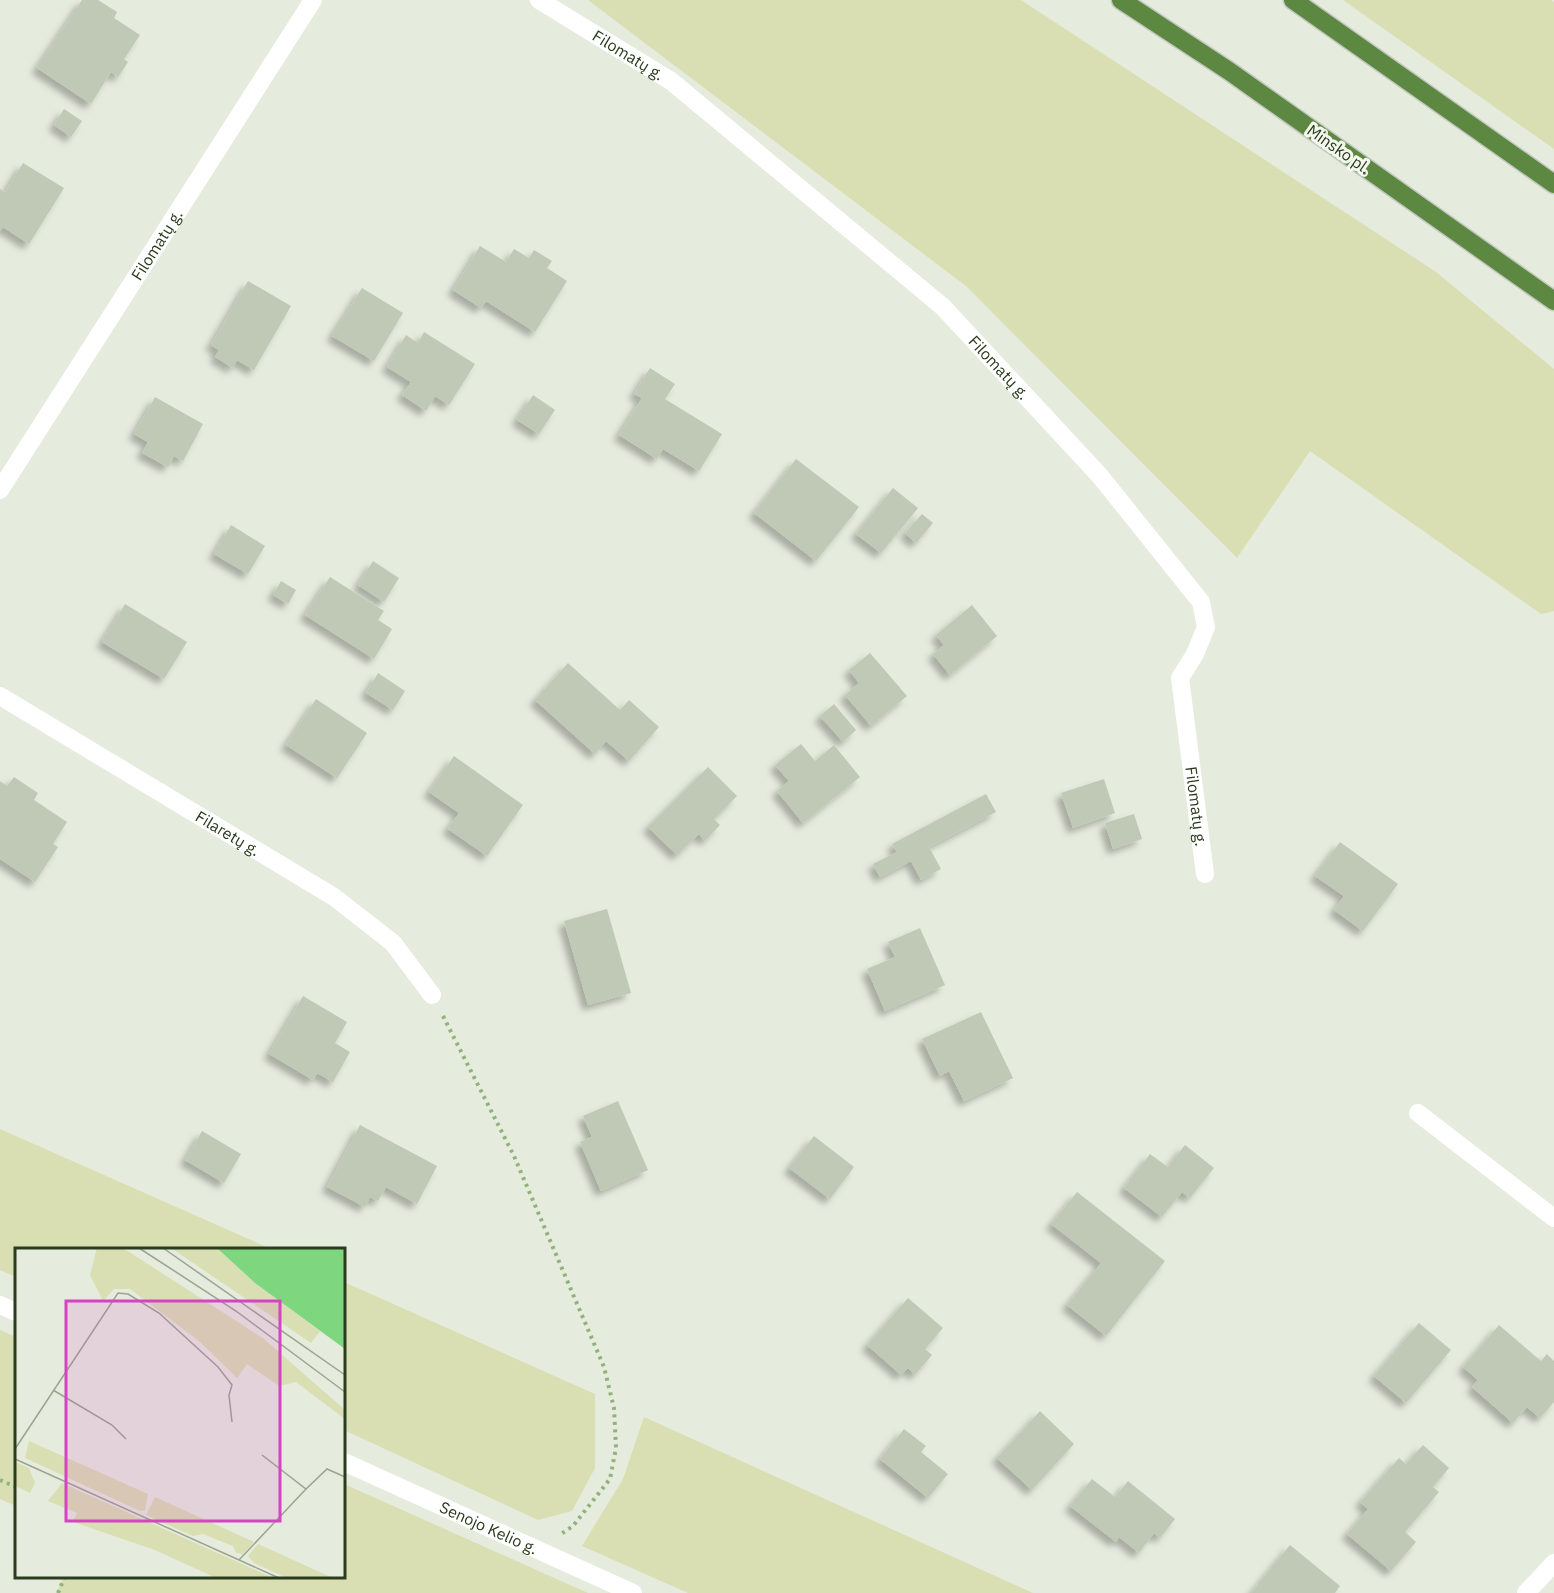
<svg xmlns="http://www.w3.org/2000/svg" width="1554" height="1593" font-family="'IBM Plex Sans',sans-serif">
<defs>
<filter id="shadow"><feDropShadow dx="-5.5" dy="5.5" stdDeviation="3" flood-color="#0004"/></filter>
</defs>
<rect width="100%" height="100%" fill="#e5ebdd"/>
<!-- green -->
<g fill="#d9dfb3">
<path d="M588 0H1021L1436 272 1554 369V611L1541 614 1310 451 1237 558 966 286Z"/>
<path d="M1343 0H1551L1554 2V149Z"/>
<path d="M0 1129 271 1249 16 1250V1277L0 1270Z"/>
<path d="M344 1282 595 1394V1468L572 1511 538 1520 344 1430Z"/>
<path d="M0 1330 16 1337V1506L0 1499Z"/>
<path d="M644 1417 1033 1593H688L582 1546 623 1479Z"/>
<path d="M344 1484 588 1593H56L64 1577 344 1576Z"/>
</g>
<!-- building -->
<g fill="#c0c9b5" filter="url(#shadow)">
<path d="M82 0H98L117 12 114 18 140 35 124 59 128 62 118 77 111 72 91 104 37 68Z"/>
<path d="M64 109 82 121 71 137 54 125Z"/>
<path d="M23 163 64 188 29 244 3 227 0 231V189L5 192Z"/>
<path d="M480 246 506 262 514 249 529 258 534 250 552 261 547 268 567 281 535 332 486 301 481 308 453 290Z"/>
<path d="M248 281 291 306 254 370 237 360 233 368 215 357 219 350 211 345Z"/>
<path d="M362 288 403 313 374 361 332 336Z"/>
<path d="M424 332 475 364 449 405 435 396 426 411 402 395 411 382 387 367 406 335 418 343Z"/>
<path d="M650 368 675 384 665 399 722 434 699 471 663 449 657 459 619 435 642 398 634 394Z"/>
<path d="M533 395 555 410 539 434 517 420Z"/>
<path d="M155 397 203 424 183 461 174 456 168 467 142 453 148 442 134 434Z"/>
<path d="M796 459 859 507 816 561 754 513Z"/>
<path d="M893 488 918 508 881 553 856 534Z"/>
<path d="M922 514 933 523 916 543 905 533Z"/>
<path d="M231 525 265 546 248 574 214 554Z"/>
<path d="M373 561 399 578 384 602 358 585Z"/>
<path d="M330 577 384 611 378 620 392 629 374 659 305 615Z"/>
<path d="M281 581 296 590 288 604 273 595Z"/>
<path d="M125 604 187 642 164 679 102 642Z"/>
<path d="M972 605 997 636 950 675 933 654 944 645 936 635Z"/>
<path d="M870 653 907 696 871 726 845 695 859 683 849 670Z"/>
<path d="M568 663 620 710 629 700 659 727 629 761 606 741 595 754 535 700Z"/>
<path d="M378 673 405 691 393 710 366 693Z"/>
<path d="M316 699 367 733 337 778 286 745Z"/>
<path d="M834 704 856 730 843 742 820 716Z"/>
<path d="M801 744 815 761 834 745 860 777 803 823 777 791 789 781 775 765Z"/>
<path d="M454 756 523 805 487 856 448 829 459 813 429 792Z"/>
<path d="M708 767 737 796 714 819 720 825 705 841 699 834 677 855 648 827Z"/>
<path d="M14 777 38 793 34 800 67 822 53 844 58 847 35 882 0 859V781L7 786Z"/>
<path d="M1104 779 1115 813 1073 828 1061 793Z"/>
<path d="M986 794 996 812 929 847 941 869 921 880 911 861 880 877 873 864 897 852 892 844Z"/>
<path d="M1134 814 1142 839 1113 849 1105 823Z"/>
<path d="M1340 842 1398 884 1363 931 1334 910 1344 896 1315 876Z"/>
<path d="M607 909 631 993 588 1005 564 921Z"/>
<path d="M920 928 945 985 885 1011 867 969 895 957 888 942Z"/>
<path d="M303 996 347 1022 335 1043 350 1052 333 1082 317 1073 313 1080 269 1054Z"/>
<path d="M981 1012 1013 1078 964 1101 949 1071 940 1076 922 1039Z"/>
<path d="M618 1101 648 1170 601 1191 580 1142 592 1137 583 1116Z"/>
<path d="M360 1125 437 1166 417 1204 386 1187 378 1201 370 1197 365 1207 327 1187Z"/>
<path d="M202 1131 241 1154 224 1183 185 1160Z"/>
<path d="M814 1136 854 1167 830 1199 789 1168Z"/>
<path d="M1185 1145 1214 1168 1190 1198 1182 1192 1162 1217 1124 1188 1150 1154 1168 1167Z"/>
<path d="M1077 1192 1165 1261 1106 1336 1067 1305 1101 1263 1051 1224Z"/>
<path d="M908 1298 943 1328 925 1349 932 1355 915 1375 908 1368 901 1375 867 1345Z"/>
<path d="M1419 1323 1451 1350 1406 1403 1374 1376Z"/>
<path d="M1499 1325 1541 1361 1547 1354 1554 1361V1402L1540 1418 1527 1407 1513 1423 1472 1387 1478 1380 1463 1367Z"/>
<path d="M1040 1411 1074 1444 1032 1490 997 1458Z"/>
<path d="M904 1429 926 1446 921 1452 948 1474 928 1498 880 1459Z"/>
<path d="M1423 1445 1449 1468 1433 1487 1439 1492 1405 1532 1416 1542 1391 1571 1347 1534 1368 1509 1360 1502 1399 1458 1406 1464Z"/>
<path d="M1092 1479 1115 1497 1128 1481 1175 1519 1160 1538 1154 1533 1139 1553 1119 1537 1116 1542 1070 1506Z"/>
<path d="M1290 1545 1340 1586 1335 1593H1251Z"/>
</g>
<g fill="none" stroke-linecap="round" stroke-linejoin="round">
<defs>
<g id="trunk">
<path d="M1121 0 1229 71 1554 301"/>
<path d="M1293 0 1554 184"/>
</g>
</defs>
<!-- trunk casing -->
<use href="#trunk" stroke="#c3c8c0" stroke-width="21"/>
<!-- path -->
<g stroke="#93b27a" stroke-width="4" stroke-dasharray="3 4.5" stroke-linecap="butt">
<path d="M443 1016 514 1156 604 1367 614 1408 616 1448 610 1479 573 1526 561 1534"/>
<path d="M0 1480 16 1487"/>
<path d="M58 1593 65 1576"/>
</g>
<!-- minor -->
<g stroke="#fff" stroke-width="18">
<path id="s1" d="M539 0 671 81 943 307 1100 476 1201 602 1206 627 1195 654 1180 678 1205 874"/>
<path id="s2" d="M0 490 313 0"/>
<path id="s3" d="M0 696 334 897 393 943 432 995"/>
<path d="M1418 1113 1554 1218"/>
<path d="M0 1305 16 1312"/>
<path id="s4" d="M344 1462 633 1593"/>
<path d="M1526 1593 1554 1563"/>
</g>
<!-- trunk -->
<use href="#trunk" stroke="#5c8841" stroke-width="18"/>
</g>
<g text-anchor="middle" stroke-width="6" stroke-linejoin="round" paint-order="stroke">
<!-- street labels -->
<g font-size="16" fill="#2a3c1d" stroke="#f4f7ee">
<text dy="6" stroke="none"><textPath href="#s1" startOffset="105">Filomatų g.</textPath></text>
<text transform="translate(1339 149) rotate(35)" y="6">Minsko pl.</text>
<text dy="6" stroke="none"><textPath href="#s2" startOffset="291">Filomatų g.</textPath></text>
<text dy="6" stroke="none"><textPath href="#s1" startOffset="591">Filomatų g.</textPath></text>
<text dy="6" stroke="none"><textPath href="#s1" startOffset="1113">Filomatų g.</textPath></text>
<text dy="6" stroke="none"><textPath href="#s3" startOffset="266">Filaretų g.</textPath></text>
<text dy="6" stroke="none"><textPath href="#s4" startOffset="159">Senojo Kelio g.</textPath></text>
</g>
</g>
<!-- overview -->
<g transform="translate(15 1248)">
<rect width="330" height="330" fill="#e5ebdd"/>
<path d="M82 0H108L249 91 330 162V171L281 134 264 138 232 116 222 130 184 93 115 41H99L88 53 75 27ZM156 0H202L240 35 305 83 296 95ZM14 193 133 246 130 262 125 263 10 210ZM0 214 14 220 20 235 15 245 0 238ZM47 235 258 330H201L140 302 58 274 62 265 33 253ZM140 249 239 294 228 306 221 305 218 298 188 286 178 288 131 267ZM243 296 318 330H272L239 315 233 308Z" fill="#d9dfb3"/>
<path d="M202 0H330V101L240 35Z" fill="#7ed77f"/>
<path fill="none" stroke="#9aa590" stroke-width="1.5" d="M124 0 221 63 330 144M148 0 330 127M38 142 97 177 111 191M0 201 103 45 113 46 144 65 203 119 217 137 214 147 217 174M247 207 291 241 312 221 330 229M0 211 264 330M224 312 291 241"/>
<path fill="#d445c2" fill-opacity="0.15" stroke="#d445c2" stroke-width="3" d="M51 53H265V273H51Z"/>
<rect width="330" height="330" fill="none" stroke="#2a3c1d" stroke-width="3"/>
</g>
</svg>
